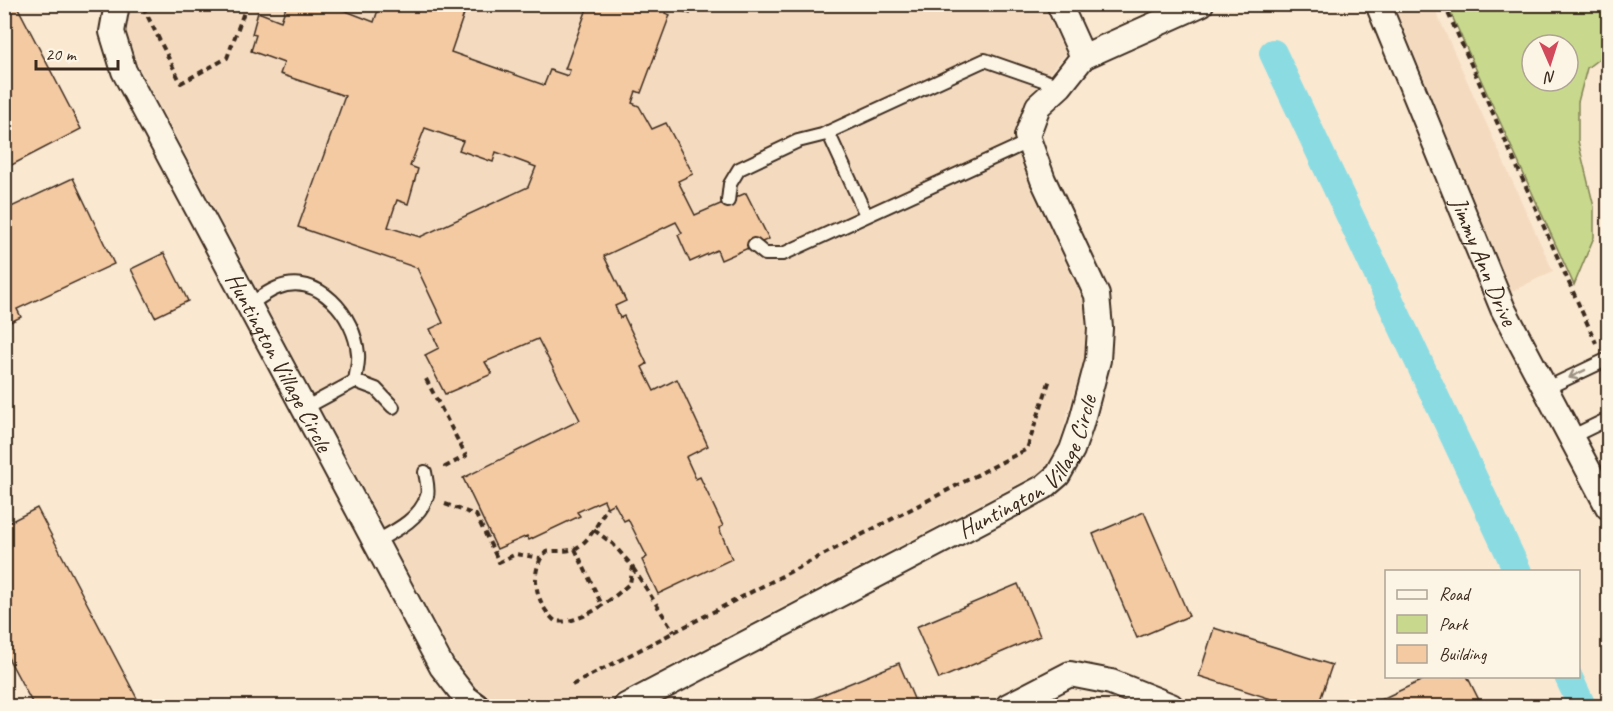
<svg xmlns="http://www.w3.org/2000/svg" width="1613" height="711" font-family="Caveat,sans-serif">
<rect width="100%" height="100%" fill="#fae8d1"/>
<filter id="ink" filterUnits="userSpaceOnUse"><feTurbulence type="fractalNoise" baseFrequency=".0167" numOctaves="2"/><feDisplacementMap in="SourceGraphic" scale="12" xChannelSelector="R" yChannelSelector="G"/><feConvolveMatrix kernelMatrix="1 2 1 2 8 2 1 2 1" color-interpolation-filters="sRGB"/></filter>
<g filter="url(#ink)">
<!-- built -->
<g fill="#f4dbc0">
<path d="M131 4 1043 5 1066 54 1025 100 1014 130 1013 139 1031 188 1083 300 1086 328 1084 358 1059 443 1048 464 1037 474 593 706H502L475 686 453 657 137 64 126 31Z"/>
<path d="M1394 5H1433L1553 271 1511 292Z"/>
</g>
<!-- green -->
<path fill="#c8d88c" stroke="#828155" stroke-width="1.5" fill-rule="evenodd" d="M1447 5H1608V52L1587 68 1578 102V141L1594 207V237L1574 285ZM1532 45H1568V81H1532Z"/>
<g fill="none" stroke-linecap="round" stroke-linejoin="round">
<!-- canal -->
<g stroke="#8bdce2" stroke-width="28">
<path d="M1273 53 1518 572"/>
<path d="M1568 676 1582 706"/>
</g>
</g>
<!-- building -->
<g fill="#f4caa3" stroke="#3b2a1e" stroke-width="1.5" fill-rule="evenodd">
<path d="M4 4H16L81 129 4 169Z"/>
<path d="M287 4H328L374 22 380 4H463L462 7 466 8 451 52 544 85 550 70 568 76 570 70 565 69 588 6 592 7 593 4H693L690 14 668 5 665 13 670 15 641 93 636 91 632 103 639 106 652 129 666 123 693 174 678 181 695 215 746 193 769 239 721 260 717 250 690 262 678 235 682 233 676 222 604 256 626 301 615 306 620 318 624 316 647 364 642 367 654 391 677 379 708 446 686 457 696 479 700 477 723 526 719 528 732 559 658 594 642 560 647 557 628 519 624 521 614 503 607 507 604 500 577 512 580 516 529 540 527 536 497 549 463 478 580 420 538 339 485 362 492 374 445 394 425 355 439 348 430 329 443 323 417 268 298 227 345 96 280 74 284 63 251 51 256 35 252 34 258 12 281 21ZM425 128 463 141 459 150 493 162 496 152 536 167 528 187 420 237 388 227 397 200 408 204 418 169 410 166Z"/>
<path d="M73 178 114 264 17 309 21 317 4 325V214L11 212 9 208Z"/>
<path d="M164 253 188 301 155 317 131 269Z"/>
<path d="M37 508 141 706H34L4 650V525Z"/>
<path d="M1144 512 1189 616 1137 638 1093 534Z"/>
<path d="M1018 584 1040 636 939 679 916 627Z"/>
<path d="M1214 628 1332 665 1318 706H1293L1199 676Z"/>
<path d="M899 663 917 706H795Z"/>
<path d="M1431 676H1467L1482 706H1367Z"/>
</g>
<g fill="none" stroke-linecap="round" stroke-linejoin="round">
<defs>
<g id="lane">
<path d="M828 132 866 215"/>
<path d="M728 201 730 184 739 169 798 141 822 135 985 60 1060 86"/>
<path d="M754 245 765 254H783L1028 142"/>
<path d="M249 305C258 299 267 292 277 288 318 271 355 316 358 354 359 362 356 373 355 381L305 408"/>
<path d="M355 381 376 389 393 407"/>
<path d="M1545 389 1608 359"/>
<path d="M1571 437 1608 419"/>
<path d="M375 542C395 531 420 519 427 496 429 489 426 479 425 472"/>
</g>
<g id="street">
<path id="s1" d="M117 4 112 32 124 71 442 667 466 698 477 706"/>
<path id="s2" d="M1378 4 1503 309 1608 507"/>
<path d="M1083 57 1201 4"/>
<path id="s3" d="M626 706 1020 500 1044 487 1058 475 1072 450 1081 424 1098 360 1100 328 1097 295 1043 180 1027 136 1038 106 1060 86 1083 57 1059 4"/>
<path d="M1008 706 1070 674 1111 682 1171 706"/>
</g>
</defs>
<!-- lane casing -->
<use href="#lane" stroke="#3b2a1e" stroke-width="16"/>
<!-- street casing -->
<use href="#street" stroke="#3b2a1e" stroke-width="28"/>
<!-- path -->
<g stroke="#3b2a1e" stroke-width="4" stroke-dasharray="6 4.5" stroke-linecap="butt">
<path d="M1444 4 1596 343"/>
<path d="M143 7 181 83 227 58 247 4"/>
<path d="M426 379 466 456 445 467 446 470"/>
<path d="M445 504 476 515 499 562 516 554 540 558"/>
<path d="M594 530 613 544 633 567 630 583C613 599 579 626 555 621 536 605 528 570 546 552 555 550 566 552 574 549 590 542 599 521 607 507"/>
<path d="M575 549 602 605"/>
<path d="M633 568 674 632"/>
<path d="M572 685 1027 449 1050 379"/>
</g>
<!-- lane -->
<use href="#lane" stroke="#fcf5e5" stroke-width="12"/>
<!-- street -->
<use href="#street" stroke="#fcf5e5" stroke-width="24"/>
</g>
<!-- one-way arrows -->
<defs><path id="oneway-shaft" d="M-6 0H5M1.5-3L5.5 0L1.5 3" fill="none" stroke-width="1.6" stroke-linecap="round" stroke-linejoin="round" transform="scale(1.5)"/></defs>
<use stroke="#9c9082" href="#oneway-shaft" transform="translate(1577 374) rotate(154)"/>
</g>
<g text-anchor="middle" stroke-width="4.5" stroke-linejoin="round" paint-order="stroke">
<!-- street labels -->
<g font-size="24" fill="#3b2a1e" stroke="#fcf5e5">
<text dy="8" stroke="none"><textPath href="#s2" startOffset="278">Jimmy Ann Drive</textPath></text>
<text dy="8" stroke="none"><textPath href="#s1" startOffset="399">Huntington Village Circle</textPath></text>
<text dy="8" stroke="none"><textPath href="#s3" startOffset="476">Huntington Village Circle</textPath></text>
</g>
</g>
<!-- margin -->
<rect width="1613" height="711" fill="none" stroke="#fcf5e5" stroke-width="24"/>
<rect x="12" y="12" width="1589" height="687" fill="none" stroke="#3b2a1e" stroke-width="2" filter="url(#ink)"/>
<!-- legend -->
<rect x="1385" y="570" width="195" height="108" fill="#fcf5e5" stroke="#afa495" stroke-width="1.5"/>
<rect x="1397" y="590" width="30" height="9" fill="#fcf5e5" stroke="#afa495" stroke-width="1.5"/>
<text x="1439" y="600" font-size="18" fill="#3b2a1e">Road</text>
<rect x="1397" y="615" width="30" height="18" fill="#c8d88c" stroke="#afa495" stroke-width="1.5"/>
<text x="1439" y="630" font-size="18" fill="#3b2a1e">Park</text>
<rect x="1397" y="645" width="30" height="18" fill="#f4caa3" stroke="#afa495" stroke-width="1.5"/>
<text x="1439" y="660" font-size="18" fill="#3b2a1e">Building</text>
<!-- north arrow -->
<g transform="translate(1550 63) rotate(177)"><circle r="28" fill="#fcf5e5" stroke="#afa495" stroke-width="1.5"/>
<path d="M0-4.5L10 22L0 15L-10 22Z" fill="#d1495b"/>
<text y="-9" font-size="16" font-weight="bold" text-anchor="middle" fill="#3b2a1e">N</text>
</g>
<!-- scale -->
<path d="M36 60v9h82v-9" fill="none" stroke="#3b2a1e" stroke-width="3"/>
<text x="45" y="60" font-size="18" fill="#3b2a1e" stroke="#fcf5e5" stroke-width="4.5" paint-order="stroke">20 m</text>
</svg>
